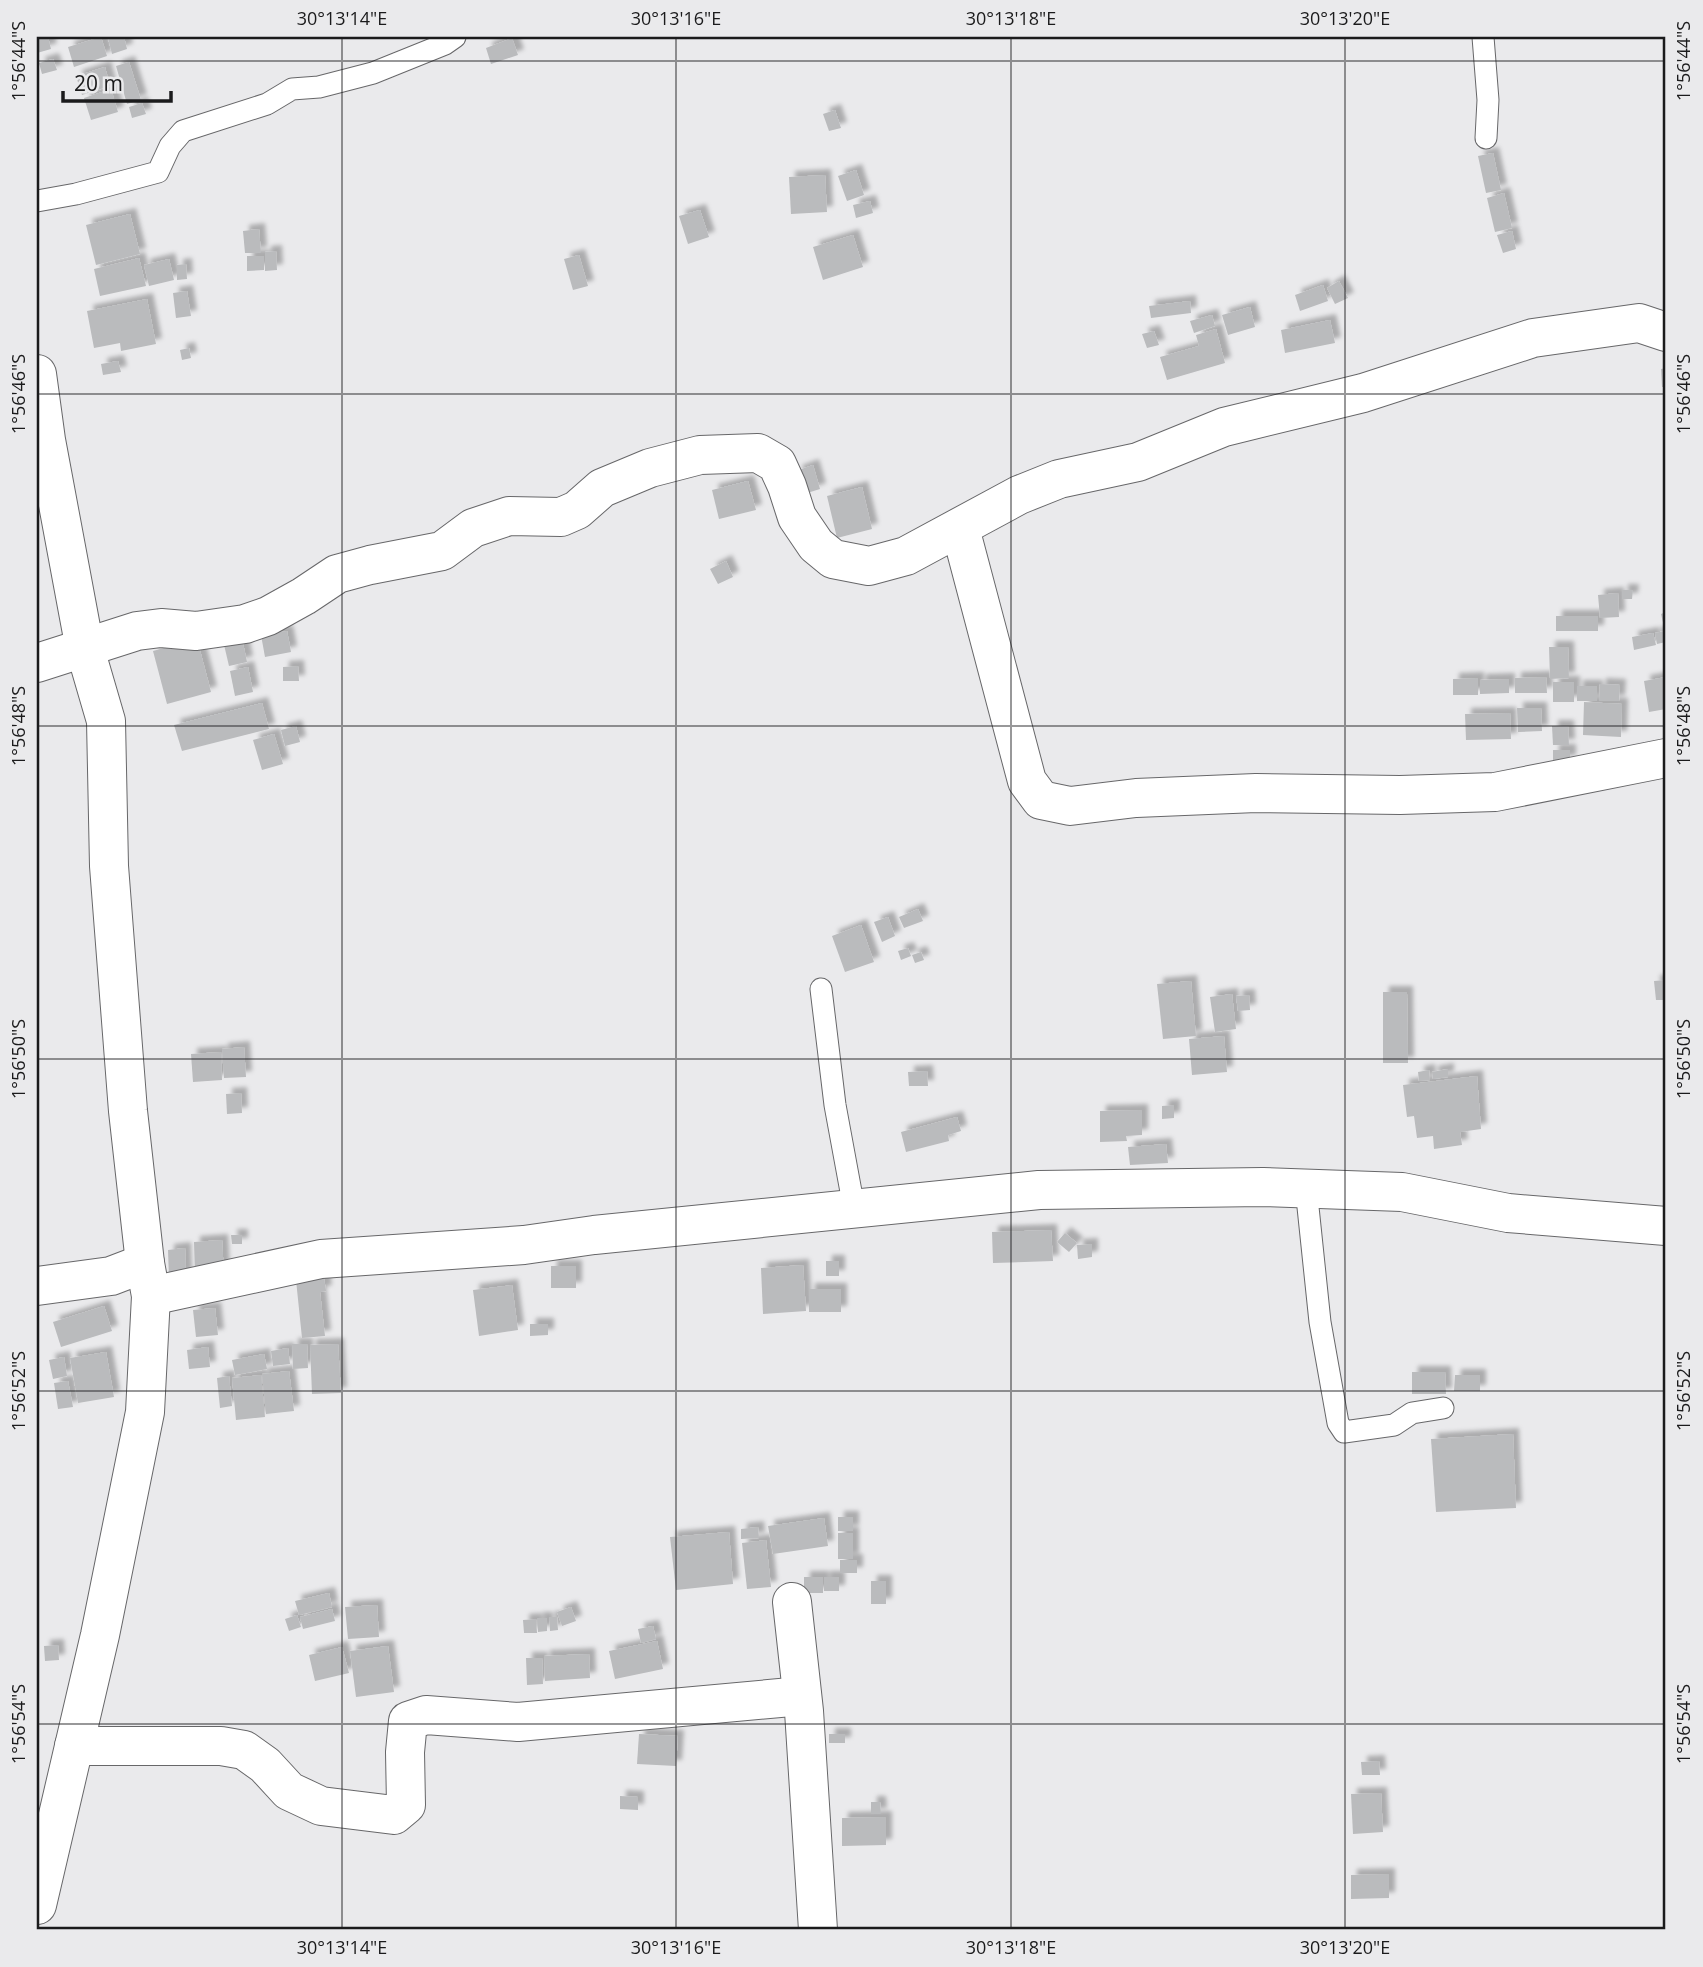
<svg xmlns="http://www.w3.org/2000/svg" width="1703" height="1967" font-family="'Open Sans',sans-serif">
<defs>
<filter id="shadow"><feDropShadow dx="6" dy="-6" stdDeviation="2" flood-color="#0004"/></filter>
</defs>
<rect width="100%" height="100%" fill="#eaeaec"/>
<!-- building -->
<g fill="#babbbd" filter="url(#shadow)">
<path d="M37 37H48L51 49 37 53Z"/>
<path d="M101 37 107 56 74 67 68 47Z"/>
<path d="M124 37 127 49 112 54 108 38Z"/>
<path d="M512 38 518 55 491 64 486 48Z"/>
<path d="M53 59 57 70 42 74 39 63Z"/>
<path d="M129 62 141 100 127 104 116 66Z"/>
<path d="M105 67 110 86 82 95 76 76Z"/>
<path d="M111 89 118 112 91 120 84 98Z"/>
<path d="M142 103 146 114 132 118 129 107Z"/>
<path d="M835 110 841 128 829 131 823 114Z"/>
<path d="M1493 153 1501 190 1486 193 1478 156Z"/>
<path d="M856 170 864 195 847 201 838 176Z"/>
<path d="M825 175 827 212 791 214 789 177Z"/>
<path d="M1504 193 1512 228 1495 232 1487 198Z"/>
<path d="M870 201 873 213 856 218 853 205Z"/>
<path d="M700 210 709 237 688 244 679 216Z"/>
<path d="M130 214 140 254 96 265 86 225Z"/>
<path d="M259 229 261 253H245L243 231Z"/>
<path d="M1512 231 1516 249 1503 253 1497 235Z"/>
<path d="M853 235 863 267 823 280 813 247Z"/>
<path d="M276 251 277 270 265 271V252Z"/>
<path d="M579 255 588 286 573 290 564 259Z"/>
<path d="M247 256H264V270L247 271Z"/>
<path d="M139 258 146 286 100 296 94 269Z"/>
<path d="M169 259 174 280 149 286 144 265Z"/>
<path d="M186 264 187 279 177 280V265Z"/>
<path d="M1339 281 1348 298 1335 304 1327 288Z"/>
<path d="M1323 285 1328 301 1300 311 1295 295Z"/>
<path d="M187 291 191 316 176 318 173 293Z"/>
<path d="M147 299 156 344 121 351 120 343 94 348 87 311Z"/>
<path d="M1190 301 1191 313 1151 318 1149 306Z"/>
<path d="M1250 307 1255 327 1228 335 1222 315Z"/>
<path d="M1212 315 1215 326 1194 333 1190 321Z"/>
<path d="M1330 320 1335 343 1285 353 1281 330Z"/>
<path d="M1216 329 1225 363 1167 380 1160 357 1199 346 1196 335Z"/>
<path d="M1154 331 1159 345 1147 348 1142 334Z"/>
<path d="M189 348 191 358 182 360 180 350Z"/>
<path d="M118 361 121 372 103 375 101 364Z"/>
<path d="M1666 368V387H1662L1661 369Z"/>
<path d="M813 465 820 489 804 494 796 471Z"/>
<path d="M748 481 756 510 719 519 712 490Z"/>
<path d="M862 487 872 529 837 538 827 496Z"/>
<path d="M726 561 733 577 718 584 710 569Z"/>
<path d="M1622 590H1633L1632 599H1622Z"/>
<path d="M1618 593 1619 617 1600 618 1598 595Z"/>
<path d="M1666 612V642L1657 644 1655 633 1665 631 1661 614Z"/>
<rect x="1556" y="616" width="42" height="15"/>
<path d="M240 629 247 662 229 666 221 632Z"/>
<path d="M287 631 291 652 265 657 261 635Z"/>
<path d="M1653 633 1656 645 1634 650 1632 637Z"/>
<path d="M197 639 211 692 167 704 153 651Z"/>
<path d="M1549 647H1568L1569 678 1550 679Z"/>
<path d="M298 666 299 681H283V667Z"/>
<path d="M248 667 253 692 235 696 230 671Z"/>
<path d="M1546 677 1547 693H1515V678Z"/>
<path d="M1666 677V709L1649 712 1644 681Z"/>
<path d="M1478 678V695H1453V679Z"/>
<path d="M1509 679V693L1480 694V680Z"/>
<rect x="1553" y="682" width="21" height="20"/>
<path d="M1600 684 1620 685 1619 701H1599Z"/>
<rect x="1577" y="686" width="20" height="15"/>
<path d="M1584 702 1622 704 1621 737 1583 735Z"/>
<path d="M262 703 269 729 182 751 174 725Z"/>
<path d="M1517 708H1541L1542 731 1518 732Z"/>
<path d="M1510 713 1511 739 1466 740 1465 714Z"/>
<path d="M296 726 300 742 285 746 281 730Z"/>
<path d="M1552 726H1568L1569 745H1553Z"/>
<path d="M274 734 283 764 262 770 253 740Z"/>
<path d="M1553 750H1570V761L1553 762Z"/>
<path d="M918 909 923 921 904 928 899 917Z"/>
<path d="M888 917 895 936 882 942 874 922Z"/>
<path d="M861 925 874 962 845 972 832 936Z"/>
<path d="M908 948 911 956 901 960 898 951Z"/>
<path d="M921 952 924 960 915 963 912 955Z"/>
<path d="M1666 980V1000H1656L1654 981Z"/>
<path d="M1191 981 1196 1036 1163 1039 1157 984Z"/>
<path d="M1383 992H1407L1408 1063H1383Z"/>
<path d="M1232 994 1236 1029 1215 1032 1210 997Z"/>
<path d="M1249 995 1250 1010 1238 1011 1236 996Z"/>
<path d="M1224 1036 1227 1072 1192 1075 1189 1039Z"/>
<path d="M244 1047 246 1077 224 1078 222 1049Z"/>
<path d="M221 1052 222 1080 193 1082 191 1054Z"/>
<path d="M1448 1069V1077L1433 1079 1432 1072Z"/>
<path d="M1429 1070 1430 1080 1419 1081 1418 1072Z"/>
<path d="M927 1071 928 1086H909L908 1072Z"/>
<path d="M1477 1076 1481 1129 1460 1132 1462 1145 1434 1149 1433 1136 1417 1138 1414 1116 1407 1117 1403 1085Z"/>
<path d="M241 1093 242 1113 227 1114 226 1094Z"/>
<path d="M1174 1105V1118L1162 1119V1106Z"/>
<path d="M1142 1110V1135L1126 1136 1127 1141 1100 1142V1111Z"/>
<path d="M957 1117 961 1131 948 1135 949 1141 906 1152 901 1132Z"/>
<path d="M1166 1144 1168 1163 1130 1165 1128 1147Z"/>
<path d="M1051 1230 1053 1261 993 1263 992 1232Z"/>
<path d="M1065 1233 1077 1243 1069 1252 1057 1242Z"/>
<path d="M231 1235H242V1244H232Z"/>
<path d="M222 1240 224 1273 195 1275 194 1242Z"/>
<path d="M1092 1244V1257L1078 1259 1077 1245Z"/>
<path d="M185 1248 186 1276 169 1278 168 1250Z"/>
<rect x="826" y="1261" width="13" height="15"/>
<path d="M803 1265 806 1311 763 1314 761 1268Z"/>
<rect x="551" y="1266" width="25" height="22"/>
<path d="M324 1278 326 1291 320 1292 325 1336 302 1338 296 1280Z"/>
<path d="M512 1285 518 1330 479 1336 473 1290Z"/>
<rect x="809" y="1289" width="32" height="23"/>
<path d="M104 1306 112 1331 61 1347 53 1322Z"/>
<path d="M215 1308 218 1335 196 1337 193 1310Z"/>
<path d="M530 1324H548V1335L530 1336Z"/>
<path d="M292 1344H307L308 1368 293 1369Z"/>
<path d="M338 1344 341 1393 312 1394 310 1345Z"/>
<path d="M208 1347 210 1367 189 1369 187 1350Z"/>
<path d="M288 1348 290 1364 273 1366 271 1351Z"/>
<path d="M106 1352 114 1397 78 1403 70 1358Z"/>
<path d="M264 1354 267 1369 235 1375 232 1360Z"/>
<path d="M64 1357 67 1376 53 1379 49 1360Z"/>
<path d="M289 1371 294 1411 266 1414 262 1374Z"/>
<path d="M1412 1372H1445L1446 1394H1412Z"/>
<path d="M261 1375 265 1417 236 1420 232 1378Z"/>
<path d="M1455 1375H1480V1391H1454Z"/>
<path d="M229 1376 232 1406 220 1408 217 1378Z"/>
<path d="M68 1381 73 1407 58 1409 54 1383Z"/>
<path d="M1513 1434 1516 1508 1436 1512 1431 1439Z"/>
<rect x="838" y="1517" width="15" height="14"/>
<path d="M824 1518 828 1546 773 1554 768 1526Z"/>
<path d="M758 1527 759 1538 741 1539V1529Z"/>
<path d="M729 1532 733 1584 676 1590 670 1537Z"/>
<rect x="838" y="1533" width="15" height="26"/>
<path d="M766 1540 771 1587 747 1589 742 1543Z"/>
<rect x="840" y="1560" width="17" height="13"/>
<rect x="804" y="1577" width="19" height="16"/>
<rect x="824" y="1577" width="15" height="14"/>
<rect x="871" y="1581" width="15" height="23"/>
<path d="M329 1593 332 1607 299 1615 295 1601Z"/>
<path d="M377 1605 379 1637 348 1639 345 1607Z"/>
<path d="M571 1607 576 1621 562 1626 557 1612Z"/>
<path d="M332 1609 335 1621 303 1629 300 1617Z"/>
<path d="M297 1615 301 1627 289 1631 285 1619Z"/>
<path d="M549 1617H557L558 1630 550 1631Z"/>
<path d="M537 1618H547V1631L538 1632Z"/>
<path d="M536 1619 537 1633H524L523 1620Z"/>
<path d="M653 1626 656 1639 641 1643 638 1629Z"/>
<path d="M657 1641 663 1669 615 1679 609 1651Z"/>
<path d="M58 1645 59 1660 45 1661 44 1646Z"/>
<path d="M388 1646 394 1692 356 1697 350 1651Z"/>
<path d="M342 1647 349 1673 315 1681 309 1655Z"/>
<path d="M589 1654 590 1678 545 1681 544 1656Z"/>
<path d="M526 1658H542L543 1684 527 1685Z"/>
<path d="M639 1734 678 1736 676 1766 637 1764Z"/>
<rect x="829" y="1734" width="16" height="9"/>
<path d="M1379 1761 1380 1775H1362L1361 1762Z"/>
<path d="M1381 1793 1383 1832 1353 1834 1351 1794Z"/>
<path d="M620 1796 638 1797V1810L620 1809Z"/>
<path d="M871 1802H880L881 1814H871Z"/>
<path d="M886 1817V1845L842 1846V1818Z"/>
<path d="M1389 1874V1898L1351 1899V1875Z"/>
</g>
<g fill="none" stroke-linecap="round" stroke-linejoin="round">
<defs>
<g id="service">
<path d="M1483 37 1488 100 1486 138"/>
<path d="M37 201 76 194 158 172 170 146 183 131 267 104 292 89 319 87 373 73 445 44 455 37"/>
<path d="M821 989 835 1105 854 1208"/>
<path d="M1306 1188 1320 1322 1338 1423 1344 1432 1394 1425 1412 1413 1443 1408"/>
</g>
<g id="minor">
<path d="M37 374 46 440 85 649 106 721 109 866 128 1111 145 1263 151 1296 145 1412 100 1635 37 1905"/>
<path d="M960 528 1027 781 1041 800 1070 806 1136 798 1256 793 1400 795 1495 792 1666 758"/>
<path d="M37 663 137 631 161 628 196 631 245 624 268 616 304 596 337 574 370 565 442 551 473 528 509 516 561 517 577 510 602 488 650 468 700 455 758 453 777 464 787 486 797 517 816 545 833 559 869 566 906 556 1019 495 1059 479 1138 462 1224 427 1363 393 1533 338 1639 323 1666 332"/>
<path d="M37 1286 111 1276 145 1263"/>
<path d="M151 1296 321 1259 524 1245 594 1235 1039 1190 1263 1187 1402 1192 1508 1213 1666 1226"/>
<path d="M792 1602 804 1711 818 1930"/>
<path d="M74 1746H221L244 1750 265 1765 289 1791 321 1806 394 1815 406 1805 405 1752 408 1721 426 1715 518 1722 802 1696"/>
</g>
</defs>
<!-- service casing -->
<use href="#service" stroke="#676769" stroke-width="23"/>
<!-- minor casing -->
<use href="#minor" stroke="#676769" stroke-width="40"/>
<!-- service -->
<use href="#service" stroke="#fff" stroke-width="21"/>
<!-- minor -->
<use href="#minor" stroke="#fff" stroke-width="38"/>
</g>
<!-- ticks -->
<path fill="none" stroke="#1b1b1c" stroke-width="2" stroke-opacity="0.45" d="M342 37V1930M676 37V1930M1011 37V1930M1345 37V1930M37 61H1666M37 394H1666M37 726H1666M37 1059H1666M37 1391H1666M37 1724H1666"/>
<!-- border -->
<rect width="1703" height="1967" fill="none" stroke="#eaeaec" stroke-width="77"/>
<!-- scale -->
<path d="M63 91v10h108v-10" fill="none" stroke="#1b1b1c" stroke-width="3.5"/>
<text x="74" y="91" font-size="21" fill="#1b1b1c" stroke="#eaeaec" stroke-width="5" paint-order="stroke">20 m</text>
<rect x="38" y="38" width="1626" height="1890" fill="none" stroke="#1b1b1c" stroke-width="2.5"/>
<g font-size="18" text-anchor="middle" fill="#1b1b1c">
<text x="342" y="25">30°13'14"E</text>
<text x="676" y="25">30°13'16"E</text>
<text x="1011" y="25">30°13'18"E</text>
<text x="1345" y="25">30°13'20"E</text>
<text transform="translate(19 61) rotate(-90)" y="6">1°56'44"S</text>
<text transform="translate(1684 61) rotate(-90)" y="6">1°56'44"S</text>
<text transform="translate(19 394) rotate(-90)" y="6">1°56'46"S</text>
<text transform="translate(1684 394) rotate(-90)" y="6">1°56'46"S</text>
<text transform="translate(19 726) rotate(-90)" y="6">1°56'48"S</text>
<text transform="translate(1684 726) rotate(-90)" y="6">1°56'48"S</text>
<text transform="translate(19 1059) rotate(-90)" y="6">1°56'50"S</text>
<text transform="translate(1684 1059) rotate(-90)" y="6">1°56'50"S</text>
<text transform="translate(19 1391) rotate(-90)" y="6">1°56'52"S</text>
<text transform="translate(1684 1391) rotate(-90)" y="6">1°56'52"S</text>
<text transform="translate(19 1724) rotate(-90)" y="6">1°56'54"S</text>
<text transform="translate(1684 1724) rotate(-90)" y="6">1°56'54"S</text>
<text x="342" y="1954">30°13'14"E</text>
<text x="676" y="1954">30°13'16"E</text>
<text x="1011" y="1954">30°13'18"E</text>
<text x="1345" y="1954">30°13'20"E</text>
</g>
</svg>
